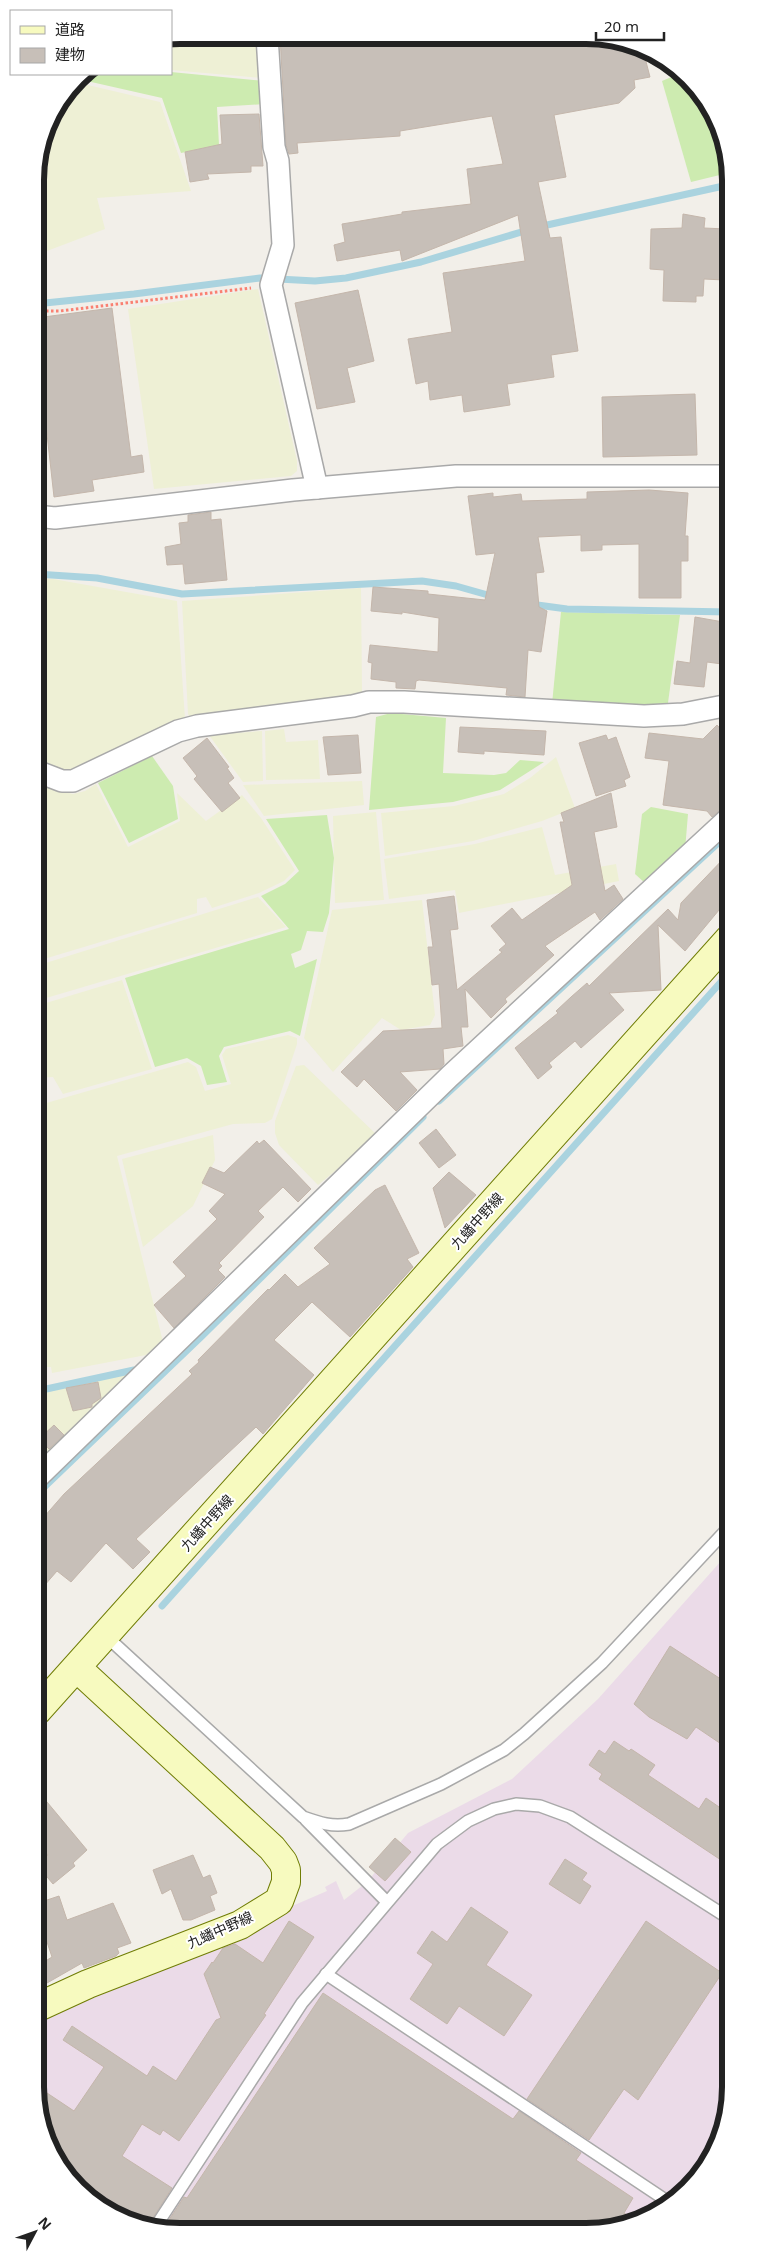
<svg xmlns="http://www.w3.org/2000/svg" width="766" height="2267" font-family="'Noto Sans','Noto Sans JP',sans-serif">
<rect width="100%" height="100%" fill="#f2efe9"/>
<!-- industrial -->
<path fill="#ebdbe8" d="M730 1551 731 2097 720 2143 695 2183 659 2213 614 2229H152L77 2189 38 2115V2016L327 1891 325 1887 336 1881 344 1900 367 1882 408 1833 512 1779 598 1699Z"/>
<!-- farmland -->
<g fill="#eef0d5">
<path d="M179 35H253L261 47 263 78 171 70V37Z"/>
<path d="M75 82 160 102 191 191 97 198 105 229 39 254H35V170L50 115Z"/>
<path d="M258 289 297 461V471L291 476 154 489 128 309Z"/>
<path d="M36 578 53 579 177 601 185 719 74 772 57 771 36 763Z"/>
<path d="M361 588 362 692 356 698 191 718 188 714 182 601Z"/>
<path d="M284 729 286 742 318 740 320 779 266 780 265 731Z"/>
<path d="M262 731 263 781 243 782 209 735Z"/>
<path d="M556 757 575 808 542 821 473 841 385 856 381 813 454 806 504 794 530 778Z"/>
<path d="M362 781 364 805 264 816 243 785Z"/>
<path d="M96 784 128 847 180 821 177 793 206 821 242 795 261 818 295 870 284 881 259 893 212 908 206 897 197 899V913L44 959 36 789 40 786 73 794 85 791Z"/>
<path d="M376 812 384 900 335 903 333 816Z"/>
<path d="M542 827 555 875 616 864 619 881 459 913 455 890 389 899 384 859 475 844Z"/>
<path d="M258 897 286 927 36 1001V966Z"/>
<path d="M422 900 435 1015 430 1025 401 1030 382 1018 333 1072 304 1038 332 910Z"/>
<path d="M122 980 152 1069 63 1094 53 1077 36 1078V1006Z"/>
<path d="M288 1035 297 1038V1044L272 1119 265 1123 233 1124 117 1156 163 1342 146 1355 52 1373 51 1367H46L37 1289V1183L39 1182 37 1175 36 1106 188 1062 196 1067 205 1091 231 1084 222 1055 226 1049Z"/>
<path d="M304 1065 378 1136 318 1185 279 1145 275 1133V1121L296 1066Z"/>
<path d="M213 1135 215 1160 193 1206 143 1247 122 1159Z"/>
<path d="M126 1374 132 1377 37 1467V1394Z"/>
</g>
<!-- grass -->
<g fill="#cdebb0">
<path d="M171 72 264 81 265 104 217 107 219 145 181 153 162 98 78 79 82 74Z"/>
<path d="M681 73 689 78 728 152V173L691 182 662 81Z"/>
<path d="M561 612 680 615 667 710 552 704Z"/>
<path d="M391 713 446 718 443 773 494 775 506 773 520 760 544 762 500 790 453 802 369 810 376 717Z"/>
<path d="M152 756 173 786 178 819 129 843 98 783Z"/>
<path d="M651 807 688 814 685 850 645 883 635 874 642 814Z"/>
<path d="M327 815 334 858 329 913 323 932 307 931 301 950 291 954 295 968 317 959 300 1036 290 1031 224 1047 219 1056 227 1082 207 1085 201 1066 187 1058 155 1067 125 978 289 929 261 896 285 884 299 871 266 819Z"/>
</g>
<g fill="none" stroke-linecap="round" stroke-linejoin="round">
<!-- stream -->
<g stroke="#aad3df" stroke-width="7">
<path d="M538 227 728 185"/>
<path d="M35 304 134 294 260 278 315 281 346 278 421 262 528 230"/>
<path d="M36 574 97 578 182 594 422 581 456 586 495 597"/>
<path d="M530 604 567 609 729 612"/>
<path d="M439 1101 729 833"/>
<path d="M37 1391 134 1370"/>
<path d="M37 1494 202 1336 423 1117"/>
<path d="M162 1606 729 973"/>
</g>
</g>
<!-- building -->
<g fill="#c7bfb8" stroke="#c4b6ab">
<path d="M280 36 615 38 644 54 650 77 634 80 635 88 619 103 554 115 566 177 538 182 550 238 561 237 578 351 551 355 554 377 507 384 510 405 464 412 462 395 430 400 428 381 416 384 408 339 452 332 443 273 525 261 518 215 402 261 400 250 337 261 334 245 345 242 342 224 402 214V212L471 204 467 169 503 164 492 116 400 131V136L297 143 298 153 289 154 286 145Z"/>
<path d="M259 114 263 166H251V172L207 174 209 179 190 182 185 152 222 144 220 115Z"/>
<path d="M683 214 705 218 704 228 726 229 724 280 704 279 703 296H696V302L663 301 664 270 650 269 651 229 682 228Z"/>
<path d="M358 290 374 361 347 368 355 402 317 409 295 303Z"/>
<path d="M112 308 131 457 142 455 144 472 92 480 94 491 54 497 46 425 36 427V318Z"/>
<path d="M695 394 697 455 603 457 602 397Z"/>
<path d="M649 490 688 493 685 536H688V561H681V598H639V544L602 545V550L581 551V535L538 537 544 572 536 573 539 607 547 611 541 652 528 650 525 697 506 695 507 688 419 680 416 681 415 689 396 688V682L371 679 372 663 368 662 370 645 438 652 439 618 402 612V614L371 611 373 587 428 591V594L485 600 495 553 476 555 468 496 493 493V497L521 494 522 501 587 499V492Z"/>
<path d="M211 512V520L221 519 227 580 185 584 183 564 167 565 165 547 181 544 179 523 188 522V515Z"/>
<path d="M695 617 729 623V653L723 652 722 664 707 662 704 687 674 684 677 661 690 663Z"/>
<path d="M717 725 729 738V803L712 817 707 811 663 805 669 761 645 758 649 733 703 739Z"/>
<path d="M460 727 546 731 544 755 484 751V754L458 752Z"/>
<path d="M358 735 361 773 328 775 323 737Z"/>
<path d="M606 735 608 740 616 737 630 777 624 780 626 786 596 796 579 743Z"/>
<path d="M207 738 229 767 227 768 234 778 228 783 240 798 222 812 194 779 197 776 183 758Z"/>
<path d="M611 793 617 827 594 832 605 891 614 885 623 899 600 920 595 912 545 946 554 955 505 999 507 1002 491 1018 465 989 468 1027H461L463 1046 443 1049 444 1064 440 1069 400 1072 417 1090 396 1111 364 1079 357 1087 341 1072 383 1031 442 1028 439 984 432 985 428 947H433L427 900 454 896 458 929 450 930 457 990 502 952 499 950 506 944 491 926 512 908 522 920 572 885 560 822H564L561 813Z"/>
<path d="M729 853V898L685 951 658 925 661 990 609 993 624 1010 581 1048 575 1041 549 1063 552 1067 538 1079 515 1048 558 1013 556 1011 571 997 587 983 589 986 668 909 678 920 681 903Z"/>
<path d="M436 1129 456 1155 439 1168 419 1143Z"/>
<path d="M264 1140 311 1189 298 1202 283 1187 258 1211 264 1217 219 1263 222 1266 218 1270 225 1277 174 1328 154 1305 186 1276 173 1262 217 1219 209 1211 225 1194 202 1183 210 1167 224 1173 257 1141 259 1144Z"/>
<path d="M449 1172 476 1195 445 1228 433 1188Z"/>
<path d="M385 1185 419 1253 407 1259 413 1267 350 1337 312 1302 274 1340 314 1375 263 1434 256 1427 136 1539 150 1552 133 1569 106 1543 71 1582 57 1571 37 1594V1525L64 1494 192 1374 189 1371 199 1362 198 1360 268 1289 269 1290 285 1274 298 1287 330 1264 314 1248 375 1190Z"/>
<path d="M98 1382 101 1398 92 1404V1407L73 1411 66 1388Z"/>
<path d="M54 1425 64 1435 49 1449 39 1439Z"/>
<path d="M670 1646 730 1685V1750L696 1727 687 1739 649 1717 634 1704Z"/>
<path d="M614 1741 629 1751 631 1749 655 1765 648 1775 699 1809 706 1798 722 1809 721 1811 730 1818V1866L599 1779 602 1774 589 1765 599 1750 605 1754Z"/>
<path d="M37 1790 87 1850 73 1863 75 1866 53 1884 37 1865 48 1855 37 1843Z"/>
<path d="M395 1838 411 1852 385 1881 369 1867Z"/>
<path d="M193 1855 203 1878 210 1875 217 1893 210 1896 215 1910 191 1920H183L171 1889 162 1894 153 1870Z"/>
<path d="M565 1859 587 1873 582 1880 591 1886 580 1904 549 1884Z"/>
<path d="M59 1896 67 1920 113 1903 131 1943 117 1948 119 1953 116 1956 84 1968 82 1963 47 1983 39 1965 52 1957 38 1915V1903Z"/>
<path d="M471 1907 508 1932 486 1965 532 1995 504 2036 459 2006 447 2024 410 1999 433 1964 417 1953 432 1931 447 1942Z"/>
<path d="M289 1921 314 1937 264 2014 266 2015 179 2141 163 2130 160 2135 142 2124 122 2156 172 2188 147 2227 77 2189 38 2115V2087L74 2111 104 2067 63 2040 72 2026 147 2076 153 2066 176 2081 216 2020 221 2018 204 1974 212 1962 213 1963 223 1948 235 1944 263 1963Z"/>
<path d="M646 1921 722 1973 638 2100 624 2089 589 2140 527 2099Z"/>
<path d="M323 1993 513 2119 519 2111 581 2153 576 2160 633 2198 624 2213 636 2221 614 2229H163L184 2197 187 2198Z"/>
</g>
<g fill="none" stroke-linecap="round" stroke-linejoin="round">
<defs>
<g id="lane">
<path d="M106 1636 303 1817C320 1823 332 1827 349 1824L441 1784 504 1750 524 1734 602 1663 730 1526"/>
<path d="M306 1820 386 1901"/>
<path d="M326 1974 670 2203"/>
<path d="M154 2229 302 2003 437 1844 468 1821 494 1809 516 1804 540 1806 570 1817 730 1919"/>
</g>
<g id="street">
<path d="M267 36 274 147 278 161 283 245 271 285 317 488"/>
<path d="M36 516 55 518 293 490 456 476H729"/>
<path d="M36 771 62 781H73L178 731 197 726 353 706 369 702H404L644 716 683 714 729 705"/>
<path d="M37 1478 450 1076 729 818"/>
</g>
<g id="secondary">
<path d="M37 1711 729 939"/>
<path d="M38 2007 88 1984 240 1925 279 1901 286 1882V1870L283 1862 272 1848 77 1668"/>
</g>
</defs>
<!-- lane casing -->
<use href="#lane" stroke="#a9a9a9" stroke-width="14"/>
<!-- street casing -->
<use href="#street" stroke="#a9a9a9" stroke-width="24"/>
<!-- secondary casing -->
<use href="#secondary" stroke="#707d05" stroke-width="30"/>
<!-- path -->
<path stroke="#fa8072" stroke-width="3" stroke-dasharray="2.5 2.5" stroke-linecap="butt" d="M36 311H60L251 288"/>
<!-- lane -->
<use href="#lane" stroke="#fff" stroke-width="11"/>
<!-- street -->
<use href="#street" stroke="#fff" stroke-width="21"/>
<!-- secondary -->
<use href="#secondary" stroke="#f7fabf" stroke-width="28"/>
</g>
<g text-anchor="middle" stroke-width="4" stroke-linejoin="round" paint-order="stroke">
<!-- street labels -->
<g font-size="14" fill="#222" stroke="#fff">
<text transform="translate(477 1221) rotate(-48)" y="5">九蟠中野線</text>
<text transform="translate(207 1523) rotate(-48)" y="5">九蟠中野線</text>
<text transform="translate(220 1930) rotate(-24)" y="5">九蟠中野線</text>
</g>
</g>
<!-- crop -->
<path d="M0 0H766V2267H0ZM180 44H586A136 136 0 0 1 722 180V2087A136 136 0 0 1 586 2223H180A136 136 0 0 1 44 2087V180A136 136 0 0 1 180 44Z" fill="#fff" fill-rule="evenodd"/>
<path fill="none" stroke="#222" stroke-width="6" d="M180 44H586A136 136 0 0 1 722 180V2087A136 136 0 0 1 586 2223H180A136 136 0 0 1 44 2087V180A136 136 0 0 1 180 44Z"/>
<!-- legend -->
<rect x="10" y="10" width="162" height="65" fill="#ffffff" stroke="#a7a7a7"/>
<rect x="20" y="26" width="25" height="8" fill="#f7fabf" stroke="#a7a7a7"/>
<text x="55" y="35" font-size="15" fill="#222222">道路</text>
<rect x="20" y="48" width="25" height="15" fill="#c7bfb8" stroke="#a7a7a7"/>
<text x="55" y="60" font-size="15" fill="#222222">建物</text>
<!-- north arrow -->
<g transform="translate(35 2232) rotate(49)" stroke="#ffffff" stroke-width="4" paint-order="stroke">
<path d="M0-4L9 19L0 12L-9 19Z" fill="#222222"/>
<text y="-8" font-size="14" font-weight="bold" text-anchor="middle" fill="#222222">N</text>
</g>
<!-- scale -->
<path d="M596 32v8h68v-8" fill="none" stroke="#222222" stroke-width="2.5"/>
<text x="604" y="32" font-size="15" fill="#222222" stroke="#ffffff" stroke-width="4" paint-order="stroke">20 m</text>
</svg>
